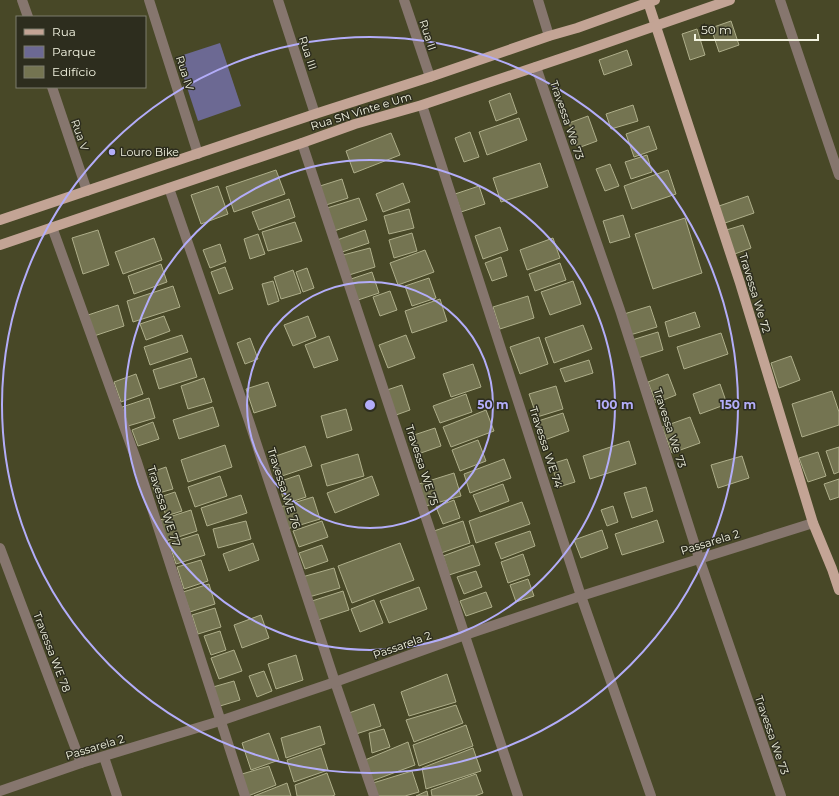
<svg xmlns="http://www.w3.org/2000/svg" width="839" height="796" font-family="Montserrat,sans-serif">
<rect width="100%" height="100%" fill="#484827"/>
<!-- green -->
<path fill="#6c6993" d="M220 43 241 106 198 121 177 57Z"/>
<!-- building -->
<g fill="#747451" stroke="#aeae8a">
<path d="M731 21 739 45 719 52 711 28Z"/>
<path d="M697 29 705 55 690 60 682 34Z"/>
<path d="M627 50 632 65 604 75 599 60Z"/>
<path d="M510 93 517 113 496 121 489 101Z"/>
<path d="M633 105 638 121 611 129 606 114Z"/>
<path d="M588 116 597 141 578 148 569 123Z"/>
<path d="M519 118 527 140 487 155 479 132Z"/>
<path d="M649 126 657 149 634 157 626 134Z"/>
<path d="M470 132 479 157 464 162 455 138Z"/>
<path d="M391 133 400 155 354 173 346 151Z"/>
<path d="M647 155 652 172 631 179 625 162Z"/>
<path d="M540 163 548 187 501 202 493 178Z"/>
<path d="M610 164 619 186 605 191 596 169Z"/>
<path d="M276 170 285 194 234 212 226 187Z"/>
<path d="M668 170 676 194 632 209 624 186Z"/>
<path d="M342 179 348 198 326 205 320 186Z"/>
<path d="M403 183 410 202 383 212 376 194Z"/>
<path d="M218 186 228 214 201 224 191 195Z"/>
<path d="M479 186 485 204 461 212 455 194Z"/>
<path d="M748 196 754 213 722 224 716 207Z"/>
<path d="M359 198 367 220 334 231 327 208Z"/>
<path d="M289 199 295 217 259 230 252 212Z"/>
<path d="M409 209 414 228 389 234 384 216Z"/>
<path d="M623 215 630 237 610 243 603 221Z"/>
<path d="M685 218 702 273 653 289 635 234Z"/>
<path d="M295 222 302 241 268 251 262 232Z"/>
<path d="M743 225 751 248 732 255 723 231Z"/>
<path d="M500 227 508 250 483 259 475 236Z"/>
<path d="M98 230 109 265 83 274 72 238Z"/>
<path d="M365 230 369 243 342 252 337 240Z"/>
<path d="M412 233 417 251 394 258 389 240Z"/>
<path d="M258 234 265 254 250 259 244 239Z"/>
<path d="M154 238 162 260 123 274 115 252Z"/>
<path d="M553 238 560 258 527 270 520 250Z"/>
<path d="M220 244 226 262 210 268 203 250Z"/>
<path d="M370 248 375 267 349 275 343 255Z"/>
<path d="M425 250 434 272 398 285 390 263Z"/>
<path d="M501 257 507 276 492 281 485 263Z"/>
<path d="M560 263 566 280 535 291 529 274Z"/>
<path d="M161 264 167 282 134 294 128 276Z"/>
<path d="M225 267 233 289 219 294 211 272Z"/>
<path d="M307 268 314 288 303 292 296 272Z"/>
<path d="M293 270 301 293 281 299 274 277Z"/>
<path d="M372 272 379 293 358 300 351 279Z"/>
<path d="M429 278 436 298 412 306 405 286Z"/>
<path d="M273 281 279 301 268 305 262 284Z"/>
<path d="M573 281 581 304 550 315 541 292Z"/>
<path d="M173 286 180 307 133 322 127 301Z"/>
<path d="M390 291 397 310 380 316 373 297Z"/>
<path d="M528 296 534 318 500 329 493 307Z"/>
<path d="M440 299 447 321 412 333 405 311Z"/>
<path d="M118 305 124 326 94 336 88 315Z"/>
<path d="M650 306 657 327 630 335 624 314Z"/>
<path d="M695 312 700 327 669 337 665 322Z"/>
<path d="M164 316 170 331 146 340 140 324Z"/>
<path d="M308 316 316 337 293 346 284 325Z"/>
<path d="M583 325 592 349 554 363 545 338Z"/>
<path d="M658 332 663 350 638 358 632 340Z"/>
<path d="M721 333 728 354 684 369 677 347Z"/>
<path d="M182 335 188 352 150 365 144 347Z"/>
<path d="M406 335 415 358 388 368 379 345Z"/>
<path d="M329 336 338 360 314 368 305 345Z"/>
<path d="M539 337 548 364 520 374 510 347Z"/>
<path d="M250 338 258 359 245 364 237 343Z"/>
<path d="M791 356 800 380 779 388 771 363Z"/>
<path d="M191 358 197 377 159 389 153 370Z"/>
<path d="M589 360 593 373 565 382 560 369Z"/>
<path d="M473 364 481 387 451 397 443 374Z"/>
<path d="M136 374 143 394 121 402 114 382Z"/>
<path d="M668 374 676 395 656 403 648 382Z"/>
<path d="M204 378 212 402 188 409 181 386Z"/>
<path d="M268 382 276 406 254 413 246 389Z"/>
<path d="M720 384 727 404 700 414 693 394Z"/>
<path d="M402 385 410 410 396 415 387 390Z"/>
<path d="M556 386 563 409 537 417 529 394Z"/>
<path d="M832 391 839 412V425L802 437 792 404Z"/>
<path d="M466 394 472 412 440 423 433 406Z"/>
<path d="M149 398 155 418 128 426 122 407Z"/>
<path d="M213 407 219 426 179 439 173 420Z"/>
<path d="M346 409 352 430 327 438 321 416Z"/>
<path d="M486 410 494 431 451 447 443 427Z"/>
<path d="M563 413 569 431 542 441 535 422Z"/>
<path d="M690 417 700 443 672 453 662 427Z"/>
<path d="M153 422 159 439 138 446 132 430Z"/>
<path d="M435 428 441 446 418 454 411 436Z"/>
<path d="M478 440 486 461 460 471 452 450Z"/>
<path d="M629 441 636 464 590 479 583 456Z"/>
<path d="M225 445 232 467 188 482 181 460Z"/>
<path d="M305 446 312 466 276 478 270 458Z"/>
<path d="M839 447V472L834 474 826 451Z"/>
<path d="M818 452 826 476 808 482 799 458Z"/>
<path d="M358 454 364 476 327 486 321 465Z"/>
<path d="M742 456 749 478 718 488 711 465Z"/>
<path d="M504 459 511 478 470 493 464 474Z"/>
<path d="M567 459 575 482 559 487 551 464Z"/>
<path d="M166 467 173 489 155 494 149 473Z"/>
<path d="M454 473 461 496 426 506 419 484Z"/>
<path d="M299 475 306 497 285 504 278 482Z"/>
<path d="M220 476 227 496 195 507 188 487Z"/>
<path d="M372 476 379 495 335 513 327 493Z"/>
<path d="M839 479V497L830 500 824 484Z"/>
<path d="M503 484 509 501 480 512 473 495Z"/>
<path d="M646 487 653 511 632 518 624 493Z"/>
<path d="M175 492 182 511 166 516 160 497Z"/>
<path d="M241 495 247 513 207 526 201 508Z"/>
<path d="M313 497 320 519 287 529 280 507Z"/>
<path d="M454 500 460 518 443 524 436 507Z"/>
<path d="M522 502 530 524 476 543 469 521Z"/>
<path d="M613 506 618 522 607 526 601 510Z"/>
<path d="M191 510 197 531 166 541 160 520Z"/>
<path d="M657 520 664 542 622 555 615 534Z"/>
<path d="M246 521 251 539 218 548 213 529Z"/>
<path d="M322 521 328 537 299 547 293 531Z"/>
<path d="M463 521 470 543 441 553 434 531Z"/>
<path d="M602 530 608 548 581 558 574 540Z"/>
<path d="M530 531 535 546 501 559 495 543Z"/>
<path d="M198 534 205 555 176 564 169 543Z"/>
<path d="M253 543 259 560 229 571 223 554Z"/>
<path d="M400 543 414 580 352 603 338 566Z"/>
<path d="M322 545 328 561 305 569 299 553Z"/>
<path d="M473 545 480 565 449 575 443 556Z"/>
<path d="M523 554 530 575 508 583 501 562Z"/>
<path d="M201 560 208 581 184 589 177 567Z"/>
<path d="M334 568 340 588 309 597 302 577Z"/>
<path d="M476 571 482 587 464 594 457 577Z"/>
<path d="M528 579 534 596 516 602 510 585Z"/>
<path d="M209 584 215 604 190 612 183 592Z"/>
<path d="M419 587 427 609 389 623 380 601Z"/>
<path d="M343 591 349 610 318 620 312 601Z"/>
<path d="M486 592 492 607 466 616 460 601Z"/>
<path d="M374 600 383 623 360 632 351 609Z"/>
<path d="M215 608 221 627 198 634 192 615Z"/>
<path d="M261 615 269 638 242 648 234 625Z"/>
<path d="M220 631 226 650 211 655 204 636Z"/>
<path d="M234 650 242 671 219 679 211 658Z"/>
<path d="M296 655 303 680 276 689 268 664Z"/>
<path d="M264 671 272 691 257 697 249 676Z"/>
<path d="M447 674 456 702 409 716 401 692Z"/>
<path d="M234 681 240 700 220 706 213 687Z"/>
<path d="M374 704 381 726 356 734 349 713Z"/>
<path d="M456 705 463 723 414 742 406 720Z"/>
<path d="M466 725 473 746 419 766 413 745Z"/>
<path d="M320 726 325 744 286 758 281 738Z"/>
<path d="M384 729 390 747 372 753 369 733Z"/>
<path d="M269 733 279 760 251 770 242 743Z"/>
<path d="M408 742 415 765 372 781 365 760Z"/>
<path d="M321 748 328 770 294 782 287 760Z"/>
<path d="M473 748 481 771 426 789 422 768Z"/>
<path d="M269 766 276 785 248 796 242 774Z"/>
<path d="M412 771 419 792 405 796H378L373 783Z"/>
<path d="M327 773 335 795 332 796H297L295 785Z"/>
<path d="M476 774 483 793 475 796H432L431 790Z"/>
<path d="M287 783 291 796H254Z"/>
<path d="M427 791 428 796H416Z"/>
</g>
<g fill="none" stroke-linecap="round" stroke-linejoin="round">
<!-- minor -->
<g stroke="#86766e" stroke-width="10">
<path d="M22 0 28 17"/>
<path d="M149 0 198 154"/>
<path d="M278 0 315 114"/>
<path d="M404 0 430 77"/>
<path d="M538 0 549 36"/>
<path d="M780 0 839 175"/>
<path d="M536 67 620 310 699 558 781 796"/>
<path d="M52 87 87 191"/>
<path d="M422 105 581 596 651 796"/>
<path d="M302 143 518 796"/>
<path d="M169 188 249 421 335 682 374 796"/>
<path d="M52 227 137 462 245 796"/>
<path d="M0 548 81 763"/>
<path d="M104 757 117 796"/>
<path d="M0 791 81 763 220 721 335 682 465 635 581 596 813 523"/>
</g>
<!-- major -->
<g stroke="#c3a495" stroke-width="10">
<path d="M648 2 740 283 813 523 832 569 839 590"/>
<path d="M0 220 315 114 430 77 549 36 577 28 655 0"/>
<path d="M0 245 302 143 355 124 422 105 583 51 730 0"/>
</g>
</g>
<!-- distance rings -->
<g fill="none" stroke="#b3adf9" stroke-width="2">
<circle cx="370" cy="405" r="123"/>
<circle cx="370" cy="405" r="245"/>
<circle cx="370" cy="405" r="368"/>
</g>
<!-- markers -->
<circle fill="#b3adf9" stroke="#2d2d1e" stroke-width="1.5" cx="112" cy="152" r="4"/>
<g text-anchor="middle" stroke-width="3" stroke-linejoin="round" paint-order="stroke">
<!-- street labels -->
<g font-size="11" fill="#f3f4e1" stroke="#2d2d1e">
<text transform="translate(428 35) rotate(72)" y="4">Rua II</text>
<text transform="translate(308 53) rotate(72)" y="4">Rua III</text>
<text transform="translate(185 73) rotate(72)" y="4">Rua IV</text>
<text transform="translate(361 111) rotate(-17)" y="4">Rua SN Vinte e Um</text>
<text transform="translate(567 120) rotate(71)" y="4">Travessa We 73</text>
<text transform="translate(80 135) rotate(71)" y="4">Rua V</text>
<text transform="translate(755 293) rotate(73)" y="4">Travessa We 72</text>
<text transform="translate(670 428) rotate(72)" y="4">Travessa We 73</text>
<text transform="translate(546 447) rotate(72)" y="4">Travessa WE 74</text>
<text transform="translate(422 465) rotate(72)" y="4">Travessa WE 75</text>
<text transform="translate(284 488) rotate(72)" y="4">Travessa WE 76</text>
<text transform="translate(164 506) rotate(72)" y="4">Travessa WE 77</text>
<text transform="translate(710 542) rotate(-17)" y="4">Passarela 2</text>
<text transform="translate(402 645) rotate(-20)" y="4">Passarela 2</text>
<text transform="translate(52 652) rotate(69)" y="4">Travessa WE 78</text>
<text transform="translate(772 735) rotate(71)" y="4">Travessa We 73</text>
<text transform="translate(95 747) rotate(-17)" y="4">Passarela 2</text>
</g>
<!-- poi labels -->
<g font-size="11" fill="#f3f4e1" stroke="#2d2d1e" text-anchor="start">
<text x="120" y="156">Louro Bike</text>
</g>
</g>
<circle cx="370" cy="405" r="6" fill="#b3adf9" stroke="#2d2d1e" stroke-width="2"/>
<g font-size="12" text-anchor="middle" font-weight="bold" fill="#b3adf9" stroke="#2d2d1e" stroke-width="3" stroke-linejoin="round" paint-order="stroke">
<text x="493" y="409">50 m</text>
<text x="615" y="409">100 m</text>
<text x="738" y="409">150 m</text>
</g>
<!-- legend -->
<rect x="16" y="16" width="130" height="72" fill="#2d2d1e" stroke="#7c7d6c"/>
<rect x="24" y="29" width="20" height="6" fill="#c3a495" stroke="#7c7d6c"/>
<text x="52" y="36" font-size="12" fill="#f3f4e1">Rua</text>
<rect x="24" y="46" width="20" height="12" fill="#6c6993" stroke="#7c7d6c"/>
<text x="52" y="56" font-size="12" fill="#f3f4e1">Parque</text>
<rect x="24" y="66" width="20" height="12" fill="#747451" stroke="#7c7d6c"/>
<text x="52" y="76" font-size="12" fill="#f3f4e1">Edifício</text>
<!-- scale -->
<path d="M695 34v6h123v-6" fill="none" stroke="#f3f4e1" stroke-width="2"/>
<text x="701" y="34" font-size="12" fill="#f3f4e1" stroke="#2d2d1e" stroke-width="3" paint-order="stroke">50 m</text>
</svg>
